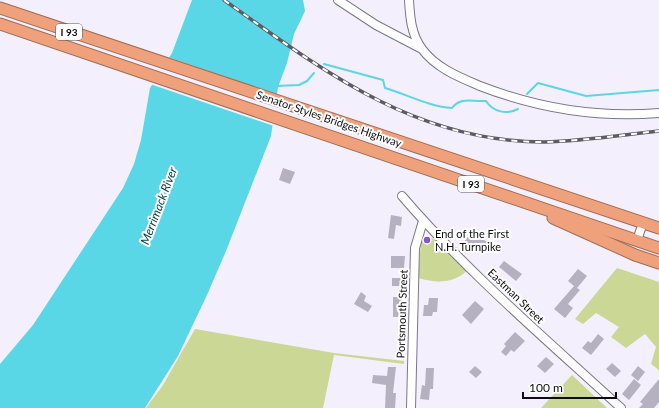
<svg xmlns="http://www.w3.org/2000/svg" width="659" height="408" font-family="Lato,sans-serif">
<rect width="100%" height="100%" fill="#f3effd"/>
<!-- green -->
<g fill="#cbd795">
<path d="M429 238C441 239 459 262 468 270 453 284 437 283 418 278L421 243 423 240Z"/>
<path d="M617 268 659 282V370L651 364 656 347 645 334 626 348 611 337 619 327 596 313 583 324 575 319Z"/>
<path d="M195 329 334 353 404 361V364L334 355 323 408H146L163 385Z"/>
<path d="M572 375 607 408H541Z"/>
</g>
<!-- water -->
<path fill="#59d7e6" d="M192 0H303L305 11 294 34 287 63 278 87 271 136 226 251 207 295 178 356 145 408H0V364L33 325 123 188 134 164 141 140 150 88 172 53Z"/>
<!-- pier -->
<path fill="#f3effd" d="M168 57 279 95 274 126 150 84Z"/>
<g fill="none" stroke-linecap="round" stroke-linejoin="round">
<!-- stream -->
<g stroke="#59d7e6" stroke-width="2">
<path d="M324 64 383 80 385 88C406 94 430 107 452 108 461 96 472 102 486 101 493 112 507 115 518 109"/>
<path d="M276 86 299 85 307 81 314 73"/>
<path d="M527 94 538 83 586 96 659 90"/>
</g>
</g>
<!-- building -->
<g fill="#b5b1c1">
<path d="M283 168 295 172 290 184 279 180Z"/>
<path d="M391 215 402 217 401 226 396 225 394 239 388 238Z"/>
<path d="M472 231 479 236 481 233 487 236 484 240 491 244 487 251 475 243 472 248 464 242Z"/>
<path d="M391 256H405L404 268H391Z"/>
<path d="M504 261 522 274 516 281 499 267Z"/>
<path d="M578 269 587 276 577 288 580 290 568 304 573 308 565 318 554 309 574 286 568 281Z"/>
<rect x="392" y="278" width="13" height="8"/>
<path d="M361 292 366 296 364 301 372 306 368 312 354 304Z"/>
<path d="M393 297H402V312H399V317H393Z"/>
<path d="M429 298H438L437 312H433L432 316H423L424 305H428Z"/>
<path d="M475 301 484 309 471 324 462 315Z"/>
<path d="M515 332 525 341 514 352 511 350 506 356 501 352 506 346 504 344Z"/>
<path d="M598 334 604 339 591 355 582 348 588 341 591 343Z"/>
<path d="M546 357 554 364 545 373 537 366Z"/>
<path d="M612 363 621 371 615 377 606 369Z"/>
<path d="M475 366 482 372 476 378 469 372Z"/>
<path d="M638 366 645 372 638 381 631 375Z"/>
<path d="M388 367H396L393 393H396L395 408H385L386 385 372 383 373 375 387 376Z"/>
<path d="M426 368H434L433 389H430L429 400 420 399 422 385 425 386Z"/>
<path d="M634 379 641 385 629 400 622 394Z"/>
<path d="M659 379V402L654 408H639L643 404 640 402Z"/>
</g>
<g fill="none" stroke-linecap="round" stroke-linejoin="round">
<defs>
<g id="minor">
<path d="M338 0 376 25 420 48"/>
<path d="M409 0C410 17 411 34 422 49 436 68 459 77 480 86 537 108 598 118 659 113"/>
<path d="M402 196C468 273 546 339 621 408"/>
<path d="M637 240 643 223"/>
<path d="M411 408 415 248 423 221"/>
</g>
<g id="highway">
<path d="M0 8 659 228"/>
<path d="M0 24 659 248"/>
<path d="M553 218 635 255 659 263"/>
</g>
</defs>
<!-- minor casing -->
<use href="#minor" stroke="#7b7787" stroke-width="10"/>
<!-- highway casing -->
<use href="#highway" stroke="#a06d56" stroke-width="13"/>
<!-- minor -->
<use href="#minor" stroke="#fff" stroke-width="8"/>
<!-- highway -->
<use href="#highway" stroke="#efa17b" stroke-width="11"/>
<defs>
<path id="rail" d="M224 0C323 71 416 142 544 142 583 141 621 135 659 131"/>
</defs>
<!-- rail casing -->
<use href="#rail" stroke="#5d5b63" stroke-width="3.5"/>
<!-- rail -->
<use href="#rail" stroke="#fff" stroke-width="2" stroke-dasharray="6" stroke-linecap="butt"/>
</g>
<!-- markers -->
<circle fill="#8258d1" stroke="#fff" stroke-width="1.5" cx="427" cy="240" r="4"/>
<g text-anchor="middle" stroke-width="4" stroke-linejoin="round" paint-order="stroke">
<!-- shield labels -->
<g fill="#fff" stroke="#565558" stroke-width="1">
<rect x="56" y="24" width="26" height="16" rx="3"/>
<rect x="458" y="176" width="26" height="16" rx="3"/>
</g>
<g font-size="10" font-weight="bold" fill="#0d0c11">
<text x="69" y="36">I 93</text>
<text x="471" y="188">I 93</text>
</g>
<!-- street labels -->
<g font-size="11" fill="#0d0c11" stroke="#fff">
<text transform="translate(329 119) rotate(19)" y="4">Senator Styles Bridges Highway</text>
<text transform="translate(516 296) rotate(44)" y="4">Eastman Street</text>
<text transform="translate(402 314) rotate(-88)" y="4">Portsmouth Street</text>
</g>
<!-- poi labels -->
<g font-size="11" fill="#0d0c11" stroke="#fff" text-anchor="start">
<text x="435" y="238">End of the First<tspan x="435" dy="13">N.H. Turnpike</tspan></text>
</g>
<!-- water labels -->
<g font-size="12" font-style="italic" fill="#003d43" stroke="#fff">
<text transform="translate(159 206) rotate(-69)" y="4">Merrimack River</text>
</g>
</g>
<!-- scale -->
<path d="M523 392v6h93v-6" fill="none" stroke="#0d0c11" stroke-width="2"/>
<text x="529" y="392" font-size="12" fill="#0d0c11" stroke="#ffffff" stroke-width="3" paint-order="stroke">100 m</text>
</svg>
